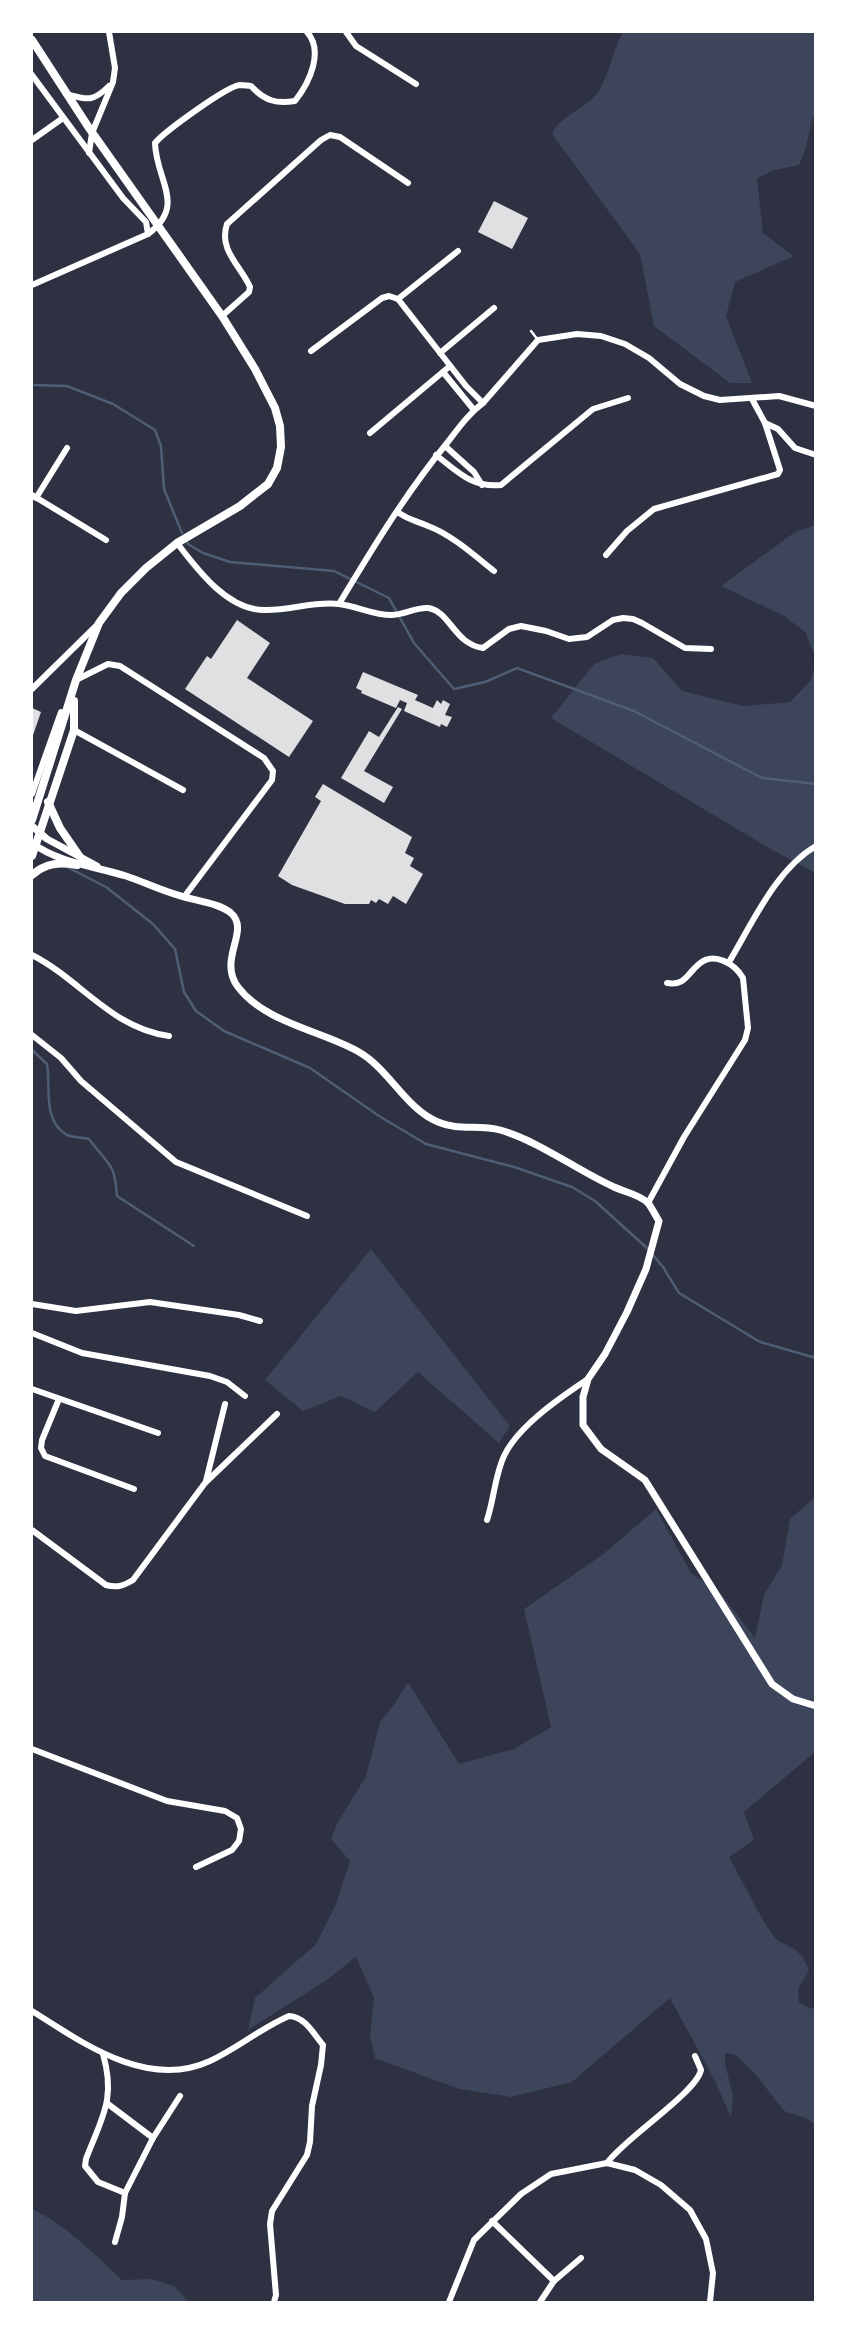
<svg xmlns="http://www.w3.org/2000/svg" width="847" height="2334" font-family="'Nunito Sans',sans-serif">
<rect width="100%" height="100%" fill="#2d3142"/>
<!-- green -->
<g fill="#3c4559">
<path d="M623 32H815V116L812 119 806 148 799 165 775 170 757 178 763 233 794 256 735 282 726 316 752 383H730L654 326 640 254 552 134C561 114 589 108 600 89 610 71 613 50 623 32Z"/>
<path d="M815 525H816L815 656 805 632 784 616 721 586 795 532Z"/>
<path d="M621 654 653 658 682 691 743 706 790 702 811 680 815 666V873L769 848 551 718 594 664Z"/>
<path d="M371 1249 510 1426 499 1443 418 1372 375 1412 341 1396 303 1411 265 1380Z"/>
<path d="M815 1497V1752L744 1812 754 1840 729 1857C743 1882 756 1910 772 1934 782 1950 797 1939 809 1970L798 1990 799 2002 810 2008 815 2009V2125L806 2118 784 2111 756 2075 736 2055 725 2053V2064L733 2095 731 2118 716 2083 670 1998 572 2082 511 2097 459 2089 375 2058 370 2036 374 1998 356 1957 328 1979 248 2030 255 1998 316 1944 336 1904 350 1861 331 1839 337 1824 366 1776 380 1722 393 1706 408 1682 459 1764 514 1749 551 1727 524 1609 602 1555 656 1509 691 1573 722 1595 755 1638 764 1595 782 1565 790 1519Z"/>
<path d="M32 2209C66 2225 95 2254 122 2280L152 2279 174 2286 189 2302H32Z"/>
</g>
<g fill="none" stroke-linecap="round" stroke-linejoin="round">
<!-- stream -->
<g stroke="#4f5d75" stroke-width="2.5">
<path d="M32 385 67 386 113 404 155 430 161 446 164 489 182 533"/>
<path d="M186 540 188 544 203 553 230 562 334 571 389 598 414 643 454 689 485 682 517 668 634 711 762 778 816 784"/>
<path d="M67 867 106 887 153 924 175 949 184 992 196 1011 224 1031 310 1068 379 1116 426 1144 514 1167 572 1187 595 1201 648 1249"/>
<path d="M32 1050 47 1064C51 1088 42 1121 67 1135 74 1138 82 1137 89 1139 108 1165 115 1162 117 1196L194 1246"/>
<path d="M652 1254 663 1267 679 1293 760 1342 816 1358"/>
</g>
</g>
<!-- building -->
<g fill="#e0e0e3">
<path d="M494 201 528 218 512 249 478 232Z"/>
<path d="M237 620 270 643 247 678 313 721 289 757 185 689 207 656 211 659Z"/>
<path d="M363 672 418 695 415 700 433 708 437 700 441 704 443 700 450 704 445 715 452 717 447 727 441 724 440 727 404 711 407 703 400 700 396 708 361 693 362 691 356 688Z"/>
<path d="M398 707 402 709 364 771 393 787 384 803 341 778 369 731 379 737Z"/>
<path d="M32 708 41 712 32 738Z"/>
<path d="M323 784 412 837 405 853 414 858 410 866 423 874 406 904 393 896 388 904 379 899 376 903 371 900 369 904H345L292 885 278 876 321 801 315 797Z"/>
</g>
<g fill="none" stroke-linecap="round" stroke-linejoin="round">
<!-- service -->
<path stroke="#fff" stroke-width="2.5" d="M531 331 538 340"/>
<!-- minor -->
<g stroke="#fff" stroke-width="6">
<path d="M346 32 356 46 416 84"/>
<path d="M32 75 123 198 146 222 148 234"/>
<path d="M66 94C88 100 93 102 109 86"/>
<path d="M32 140 63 118"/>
<path d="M89 153 92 133 113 82 115 68 109 32"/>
<path d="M32 285 148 234C187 205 156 181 155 143 164 132 227 86 240 85 244 85 248 86 251 86 265 101 276 104 295 101 310 82 324 51 307 32"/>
<path d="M398 299 458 251"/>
<path d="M222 316 249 292 250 287C241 266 218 250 227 224L321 140 330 135 340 137 408 183"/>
<path d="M311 351 382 298 389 296 398 299 466 386 483 403"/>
<path d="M440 353 494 308"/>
<path d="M443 372 474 410"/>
<path d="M765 423 778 429 795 448 816 455"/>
<path d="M370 433 450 366"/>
<path d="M445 446 474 472 482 485"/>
<path d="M436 455C458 472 472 488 501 485L593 409 628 398"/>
<path d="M32 495 106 540"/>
<path d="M36 498 67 448"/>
<path d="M397 512C411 521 414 520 428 526 452 535 474 555 494 571"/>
<path d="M177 543C197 569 227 610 264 610 289 611 313 601 339 604 356 606 374 615 391 615 404 615 416 607 428 608 450 611 454 644 483 648L509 629 521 626 546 631 569 639 587 637 613 620 623 618 633 619 642 623 685 648 711 649"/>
<path d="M606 555 627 531 654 509 778 474 780 470 765 423 752 399"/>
<path d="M339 604C372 549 406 493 447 443 458 429 468 414 483 403L538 340 577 334 601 336 625 344 649 358 680 384 704 396 720 400 779 396 816 406"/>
<path d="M76 680 108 664 120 666 264 758 273 771 272 780 184 897"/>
<path d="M32 689 98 624"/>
<path d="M74 730 183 790"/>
<path d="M32 794 61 712"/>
<path d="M32 955C81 980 111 1028 169 1036"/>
<path d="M729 962C752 924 776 869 816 846"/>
<path d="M32 1035 61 1058 81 1081 176 1162 307 1216"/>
<path d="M648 1203 684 1137 745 1040 748 1028 743 978C735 964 714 951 699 964 687 974 685 986 667 983"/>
<path d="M32 1304 76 1311 150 1302 239 1315 260 1321"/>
<path d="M32 1333 82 1353 210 1376 227 1382 245 1396"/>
<path d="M32 1389 158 1433"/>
<path d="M59 1399 42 1440 41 1448 45 1456 134 1489"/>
<path d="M206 1481 225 1404"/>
<path d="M487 1520C494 1499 495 1475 504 1456 518 1426 561 1397 588 1379"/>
<path d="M32 1530 106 1585C117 1588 123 1586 133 1580L205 1483 277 1414"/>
<path d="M32 1749 167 1801 225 1811 237 1818 241 1829 239 1841 232 1850 196 1867"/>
<path d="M32 2011C83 2043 147 2090 210 2061 238 2048 261 2028 289 2016 305 2017 313 2033 323 2045L321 2065 312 2106 310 2142 307 2155 272 2211 270 2224 276 2295 274 2302"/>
<path d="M103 2054C116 2099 102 2117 86 2159L85 2166 98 2182 125 2193"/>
<path d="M108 2104 153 2138"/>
<path d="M607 2163C625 2138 696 2093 701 2070L695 2056"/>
<path d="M492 2221 554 2281"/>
<path d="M115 2242 122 2217 125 2193 153 2138 180 2096"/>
<path d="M449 2302 474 2240 521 2194 551 2174 607 2163 635 2170 661 2185 690 2210 706 2239 713 2273 710 2302"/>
<path d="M540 2302 554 2281 581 2258"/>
</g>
<!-- tertiary -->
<g stroke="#fff" stroke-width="7">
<path d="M32 826 47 839 97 866"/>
<path d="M32 843C59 863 94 866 126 876 144 882 162 891 181 896 196 901 219 903 231 913 251 931 217 959 238 987 265 1023 323 1031 359 1052 390 1070 405 1108 438 1122 458 1131 480 1124 500 1130 541 1142 576 1170 614 1187 624 1192 639 1194 648 1203 652 1208 655 1215 659 1221L646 1269 627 1312 605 1354 588 1379 583 1397V1425L601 1449 645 1480 772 1684 793 1699 816 1706"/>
</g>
<!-- secondary -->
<g stroke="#fff" stroke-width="8">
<path d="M32 40 89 128 222 316 255 369 275 408 280 426 281 447 277 468 268 484 240 506 177 543 146 568 121 593 99 623 76 680 32 820"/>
<path d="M48 802 60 828 80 857"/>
<path d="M32 856 74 730V701"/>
<path d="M32 875C46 863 59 862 77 865"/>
</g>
</g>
<!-- border -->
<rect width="847" height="2334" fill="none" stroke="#ffffff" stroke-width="66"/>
</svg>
